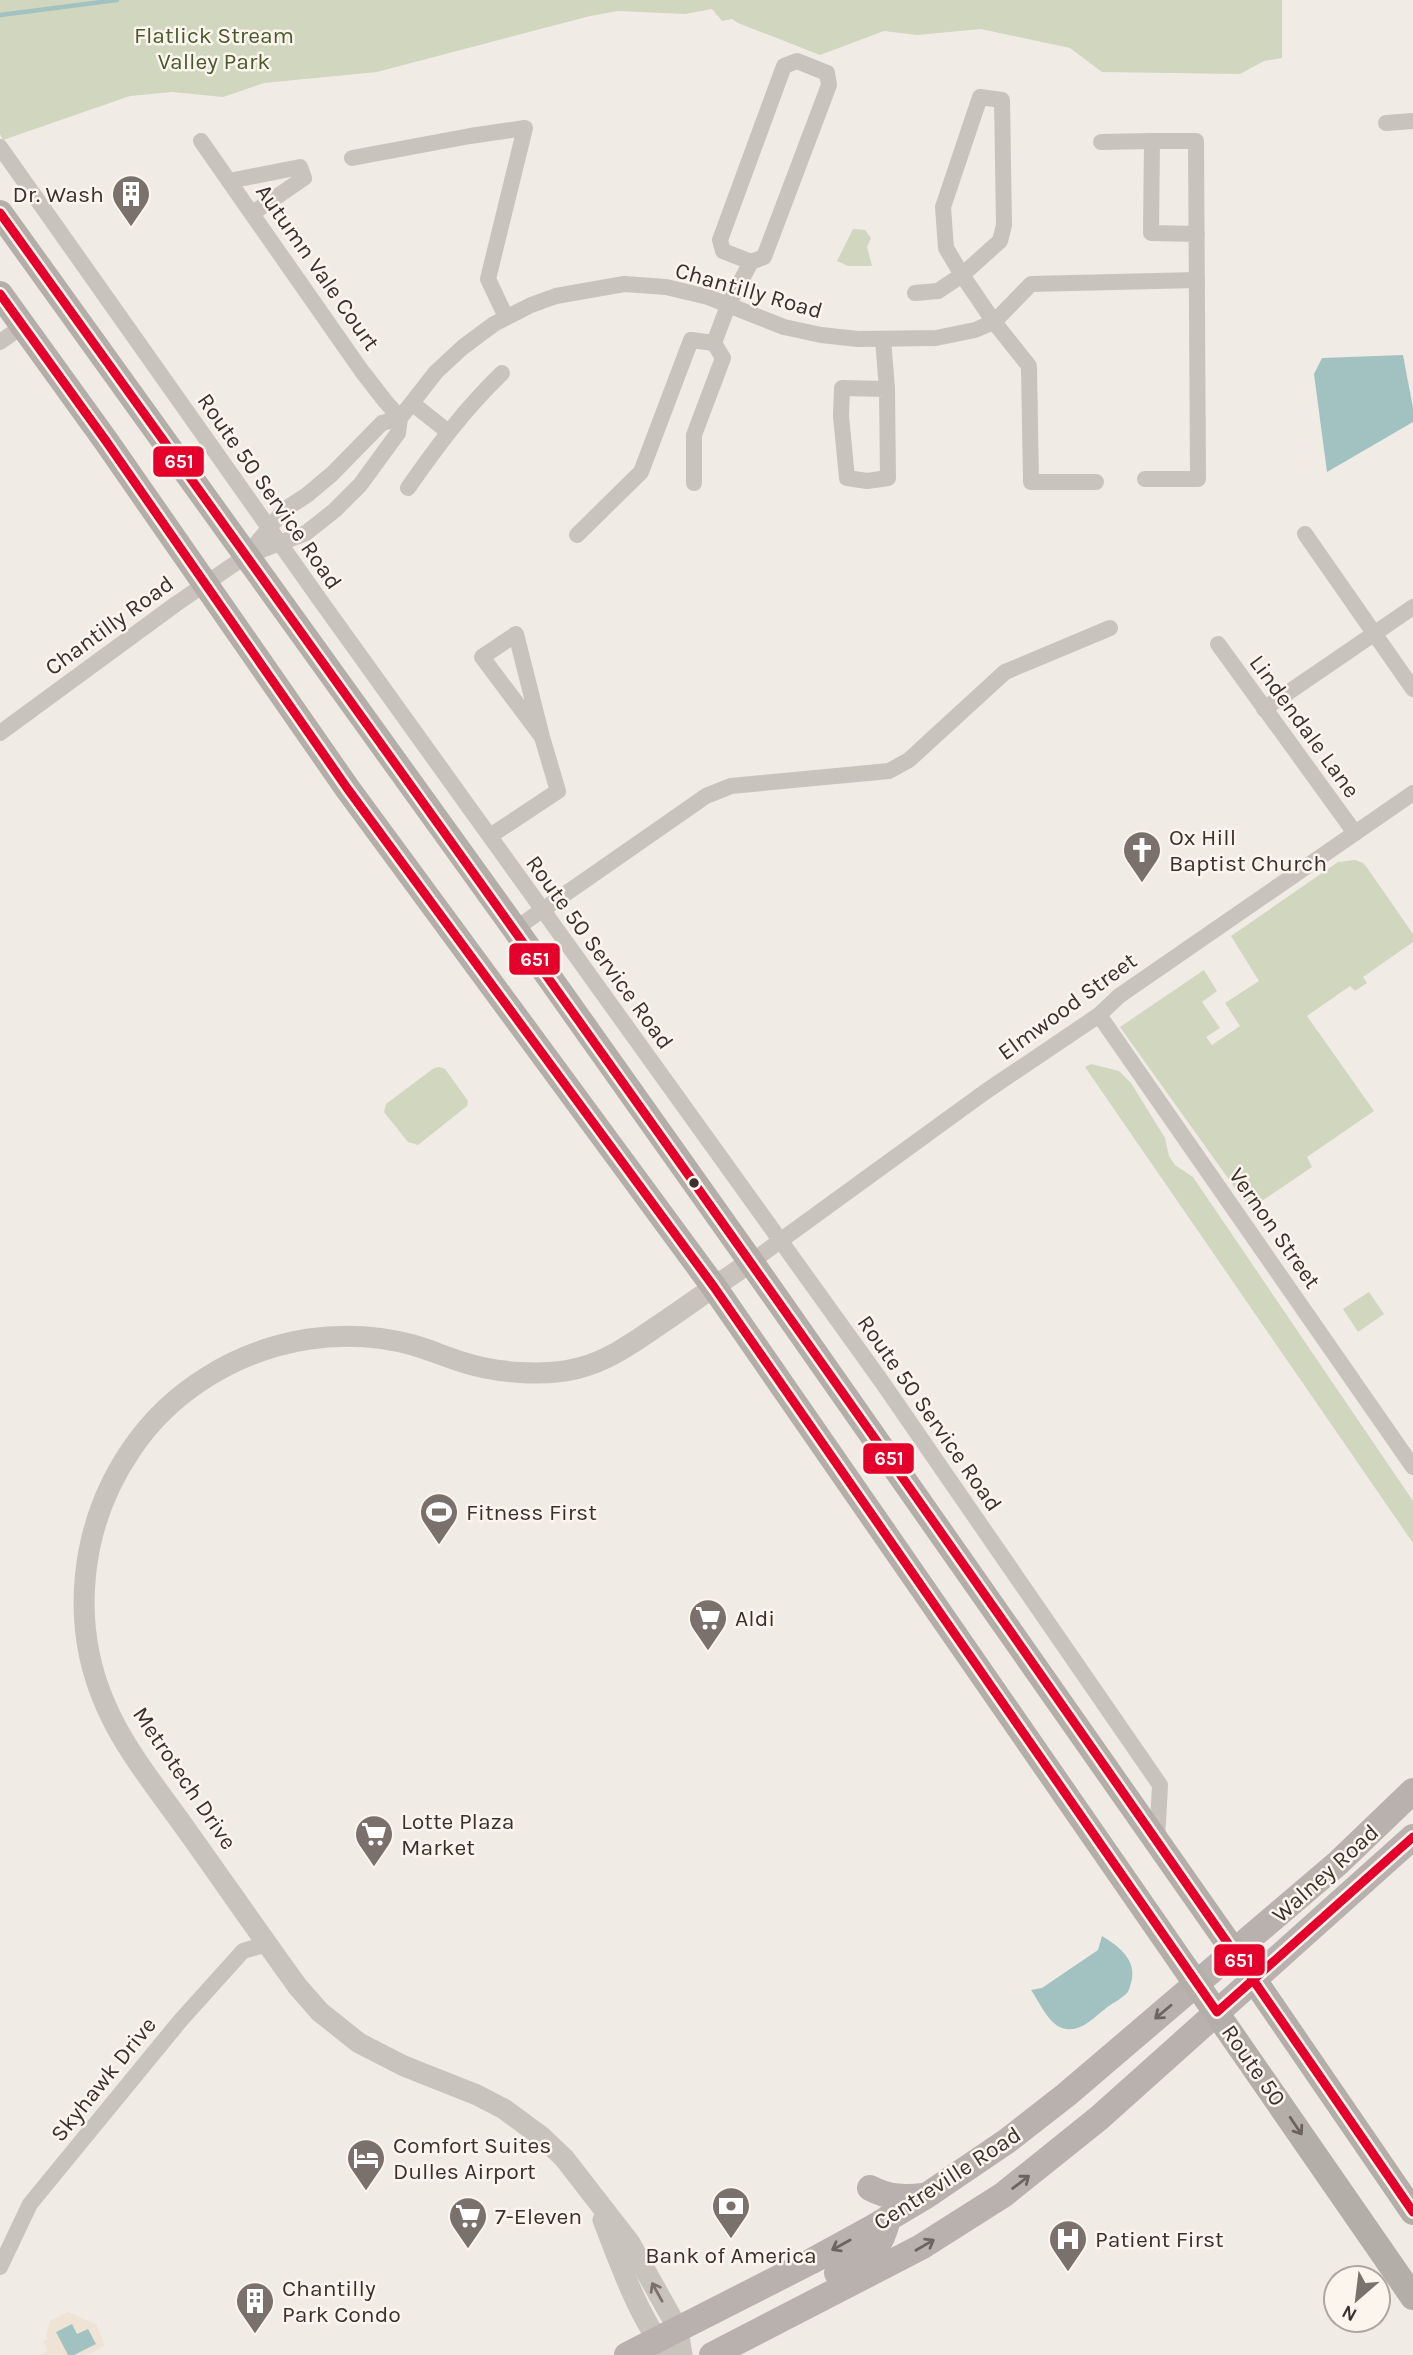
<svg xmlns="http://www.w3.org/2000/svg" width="1413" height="2355" font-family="Karla,sans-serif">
<rect width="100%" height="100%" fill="#f0ebe5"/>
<!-- green -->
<g fill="#d1d6bf">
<path d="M0 0H1282V58L1264 61 1240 74 1102 72 1070 48 981 29 917 35 884 31 820 55 738 23 732 19 722 21 712 9 685 14 618 11 590 16 377 72 264 83 223 97 172 92 130 96 3 140 0 134Z"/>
<path d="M853 229 865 230 871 238 867 247 872 266H848L837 261Z"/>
<path d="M1355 860 1363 863 1368 869 1413 934V942L1363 977 1367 983 1355 991 1350 986 1307 1016 1374 1111 1307 1157 1312 1167 1250 1209 1120 1027 1204 970 1217 991 1202 1002 1220 1028 1206 1037 1212 1045 1240 1026 1225 1003 1259 981 1231 936 1338 862Z"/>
<path d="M1091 1064 1119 1071 1131 1083 1165 1138 1169 1156 1175 1165 1193 1177 1413 1501V1543L1085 1067Z"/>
<path d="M439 1067 445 1069 468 1101 467 1106 418 1145 408 1142 384 1112 386 1104 434 1068Z"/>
<path d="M1369 1292 1384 1314 1358 1332 1343 1309Z"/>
</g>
<!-- plaza -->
<path fill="#eee3d5" d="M68 2312 96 2324 105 2346 86 2355H74L96 2344 77 2334 72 2324 56 2332 68 2355H40L48 2351 43 2341 48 2339 46 2335 50 2321Z"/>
<!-- water -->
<g fill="#a1c2c1">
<path d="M1403 355 1413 408V422L1327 472 1314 374 1322 358Z"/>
<path d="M1102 1936C1119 1946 1138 1961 1131 1983 1130 1986 1129 1991 1127 1993 1121 1999 1111 2004 1105 2009 1092 2019 1079 2034 1062 2028 1048 2023 1039 2001 1031 1990L1042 1988 1098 1950Z"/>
<path d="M72 2324 77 2334 88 2329 96 2344 74 2355H68L56 2332Z"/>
</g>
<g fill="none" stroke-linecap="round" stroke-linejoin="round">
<!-- stream -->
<path stroke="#a1c2c1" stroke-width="4.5" d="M0 15 117 0"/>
<!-- minor -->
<g stroke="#c9c3be" stroke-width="16">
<path d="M797 61 827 73 829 85 764 257 751 262 723 251 720 240 784 66Z"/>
<path d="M1386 123 1413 121"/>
<path d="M1101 142 1152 141"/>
<path d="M0 147 320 600 882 1382 1160 1785 1157 1841"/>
<path d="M352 158 470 136 525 128 488 279 506 317"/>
<path d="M229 181 300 167 304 178 253 213"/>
<path d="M915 293 938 291 962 275 1000 241 1004 225 1002 100 980 97 943 207 946 248 962 275 994 322 1029 366 1031 482H1096"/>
<path d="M883 339 887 389"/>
<path d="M0 342 23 326"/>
<path d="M842 388 887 389 888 478 867 481 847 478 841 416Z"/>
<path d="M413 404 447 431"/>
<path d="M1145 479H1198L1196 141H1152L1151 233 1197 234"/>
<path d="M694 483V435L723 358 714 343 729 303 751 262"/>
<path d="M408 488C438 445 464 410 502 373"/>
<path d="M1305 534 1413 689"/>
<path d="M577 535 641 472 691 340 714 343"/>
<path d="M246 556 306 533 335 510 360 485 398 433 400 418 436 372 463 347 494 324 531 305 556 296 624 284 666 287 708 297 784 327 821 335 858 339 936 338 975 330 994 322 1031 284 1197 280"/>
<path d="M1218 644 1355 833"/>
<path d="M1264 709 1413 607"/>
<path d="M0 733 176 604 246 556 284 510 307 495 332 474 382 423 400 418 385 401 361 370 201 141"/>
<path d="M490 836 558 791 542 737 516 634 482 657 542 737"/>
<path d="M515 929 706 796 731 786 889 771 909 760 1005 672 1110 628"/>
<path d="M1099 1015 1413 1467"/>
<path d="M751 1262 985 1092 1099 1015 1119 996 1413 793"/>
<path d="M0 2267 30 2204 180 2021 243 1951 267 1944"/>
</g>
<!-- tertiary -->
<g stroke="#c9c3be" stroke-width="21">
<path d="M603 2220C618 2258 640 2322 667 2351"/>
<path d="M682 2355 678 2329 630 2243 564 2158 542 2137 504 2109 477 2095 404 2066 359 2043 320 2012 298 1987C261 1936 225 1884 188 1832 160 1792 126 1752 106 1706 69 1623 80 1525 131 1450 171 1390 238 1350 309 1339 343 1334 380 1336 413 1345 430 1350 446 1357 462 1362 496 1373 545 1377 579 1368 611 1360 638 1339 665 1321 694 1301 722 1281 751 1262"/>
</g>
<!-- primary -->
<g stroke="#b8b1ad" stroke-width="26">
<path d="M870 2188C889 2198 904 2198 924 2196"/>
<path d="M837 2273C866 2257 881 2253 888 2218"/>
<path d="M627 2355 810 2262 872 2228 926 2196 1007 2141 1066 2095 1264 1926 1338 1863 1413 1791"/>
<path d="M712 2355 921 2247 1003 2195 1099 2118 1413 1837"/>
</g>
<!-- trunk -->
<g stroke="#b4aea8" stroke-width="26">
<path d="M0 213 515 929 751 1262 1254 1980 1413 2212"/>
<path d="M0 294 106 441 347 788 714 1287 1413 2297"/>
</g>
<defs>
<g id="bus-1">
<path d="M0 213C476 875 952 1539 1413 2212"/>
<path d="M0 294 106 441 347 788 714 1287 1217 2012 1413 1837"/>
</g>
</defs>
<!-- bus-1 casing -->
<use href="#bus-1" stroke="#fbf5ee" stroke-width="14"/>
<!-- bus-1 -->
<use href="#bus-1" stroke="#e4002b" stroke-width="9"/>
</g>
<!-- one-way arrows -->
<defs><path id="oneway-shaft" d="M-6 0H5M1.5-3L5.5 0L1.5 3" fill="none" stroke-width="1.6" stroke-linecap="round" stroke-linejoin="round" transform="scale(1.75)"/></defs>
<g stroke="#6d645f">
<use href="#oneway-shaft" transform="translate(1163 2012) rotate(140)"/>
<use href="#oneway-shaft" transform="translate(1021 2182) rotate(-38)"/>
<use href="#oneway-shaft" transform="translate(841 2245) rotate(151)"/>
<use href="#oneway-shaft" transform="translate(925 2245) rotate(-30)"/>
</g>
<use stroke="#6b625d" href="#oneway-shaft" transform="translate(1296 2126) rotate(56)"/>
<use stroke="#7b726d" href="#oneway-shaft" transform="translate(657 2292) rotate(-119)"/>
<!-- icons -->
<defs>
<symbol id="building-pin" viewBox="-11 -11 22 30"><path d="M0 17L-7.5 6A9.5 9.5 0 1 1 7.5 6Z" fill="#7a716c" stroke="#fbf5ee"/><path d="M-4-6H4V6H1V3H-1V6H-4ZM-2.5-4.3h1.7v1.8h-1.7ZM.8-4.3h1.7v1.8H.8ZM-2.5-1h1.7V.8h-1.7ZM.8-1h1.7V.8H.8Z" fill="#fff"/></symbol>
<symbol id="church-pin" viewBox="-11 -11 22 30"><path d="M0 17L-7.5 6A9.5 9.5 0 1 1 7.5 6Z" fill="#7a716c" stroke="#fbf5ee"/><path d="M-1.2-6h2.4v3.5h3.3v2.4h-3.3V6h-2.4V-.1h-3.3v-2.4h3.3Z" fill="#fff"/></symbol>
<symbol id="stadium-pin" viewBox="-11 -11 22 30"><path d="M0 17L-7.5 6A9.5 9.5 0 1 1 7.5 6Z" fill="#7a716c" stroke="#fbf5ee"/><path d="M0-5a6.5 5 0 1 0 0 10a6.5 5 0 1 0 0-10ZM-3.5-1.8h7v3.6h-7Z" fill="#fff"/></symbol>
<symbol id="supermarket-pin" viewBox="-11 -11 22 30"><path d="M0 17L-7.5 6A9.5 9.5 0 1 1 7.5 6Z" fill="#7a716c" stroke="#fbf5ee"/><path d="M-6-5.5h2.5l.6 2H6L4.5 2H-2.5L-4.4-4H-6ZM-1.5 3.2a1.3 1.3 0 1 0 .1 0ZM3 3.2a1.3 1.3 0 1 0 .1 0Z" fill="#fff"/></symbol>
<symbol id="hotel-pin" viewBox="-11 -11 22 30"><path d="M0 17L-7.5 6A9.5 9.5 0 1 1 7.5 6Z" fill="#7a716c" stroke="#fbf5ee"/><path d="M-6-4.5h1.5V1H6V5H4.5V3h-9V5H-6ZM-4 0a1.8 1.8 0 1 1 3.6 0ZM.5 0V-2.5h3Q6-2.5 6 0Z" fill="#fff"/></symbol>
<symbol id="bank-pin" viewBox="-11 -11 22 30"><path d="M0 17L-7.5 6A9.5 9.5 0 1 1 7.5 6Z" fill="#7a716c" stroke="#fbf5ee"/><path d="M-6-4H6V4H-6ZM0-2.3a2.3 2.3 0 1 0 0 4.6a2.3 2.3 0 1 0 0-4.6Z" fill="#fff"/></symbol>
<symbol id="hospital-pin" viewBox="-11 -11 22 30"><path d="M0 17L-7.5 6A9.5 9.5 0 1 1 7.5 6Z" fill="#7a716c" stroke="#fbf5ee"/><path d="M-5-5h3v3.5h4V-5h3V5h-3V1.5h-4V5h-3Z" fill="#fff"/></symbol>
</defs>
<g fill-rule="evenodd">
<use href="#building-pin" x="109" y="172" width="44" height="60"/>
<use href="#church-pin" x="1120" y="828" width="44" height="60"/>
<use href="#stadium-pin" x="417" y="1490" width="44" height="60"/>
<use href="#supermarket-pin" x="686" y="1596" width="44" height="60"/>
<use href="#supermarket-pin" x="352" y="1812" width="44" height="60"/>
<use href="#hotel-pin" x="344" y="2136" width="44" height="60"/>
<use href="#bank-pin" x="709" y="2184" width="44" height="60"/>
<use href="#supermarket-pin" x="446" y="2194" width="44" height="60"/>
<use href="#hospital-pin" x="1046" y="2217" width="44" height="60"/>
<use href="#building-pin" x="233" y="2279" width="44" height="60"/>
</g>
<!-- markers -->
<circle fill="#3b302b" stroke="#fbf5ee" stroke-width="2.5" cx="694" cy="1183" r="6"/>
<g text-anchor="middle" stroke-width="5" stroke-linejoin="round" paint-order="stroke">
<!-- park labels -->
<g font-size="23" fill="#4a5a2e" stroke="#fbf5ee">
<text x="214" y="43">Flatlick Stream<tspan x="214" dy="26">Valley Park</tspan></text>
</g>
<!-- poi labels -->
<g font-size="23" fill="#3b302b" stroke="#fbf5ee" text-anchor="start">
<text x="104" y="202" text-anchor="end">Dr. Wash</text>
<text x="1169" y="845">Ox Hill<tspan x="1169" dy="26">Baptist Church</tspan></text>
<text x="466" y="1520">Fitness First</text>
<text x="735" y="1626">Aldi</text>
<text x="401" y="1829">Lotte Plaza<tspan x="401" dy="26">Market</tspan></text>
<text x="393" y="2153">Comfort Suites<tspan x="393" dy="26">Dulles Airport</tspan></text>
<text x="495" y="2224">7-Eleven</text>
<text x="1095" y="2247">Patient First</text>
<text x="731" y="2263" text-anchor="middle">Bank of America</text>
<text x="282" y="2296">Chantilly<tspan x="282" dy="26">Park Condo</tspan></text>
</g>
<!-- street labels -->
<g font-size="23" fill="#3b302b" stroke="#fbf5ee">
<text transform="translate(318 267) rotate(55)" y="8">Autumn Vale Court</text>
<text transform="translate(749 290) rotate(16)" y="8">Chantilly Road</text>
<text transform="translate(270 491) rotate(55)" y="8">Route 50 Service Road</text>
<text transform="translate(109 625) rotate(-36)" y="8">Chantilly Road</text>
<text transform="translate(1305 726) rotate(54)" y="8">Lindendale Lane</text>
<text transform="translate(600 952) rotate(54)" y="8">Route 50 Service Road</text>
<text transform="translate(1067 1006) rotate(-36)" y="8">Elmwood Street</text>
<text transform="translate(1275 1228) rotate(55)" y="8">Vernon Street</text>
<text transform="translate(930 1413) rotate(55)" y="8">Route 50 Service Road</text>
<text transform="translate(185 1778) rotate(56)" y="8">Metrotech Drive</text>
<text transform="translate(1325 1873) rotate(-42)" y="8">Walney Road</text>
<text transform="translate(1254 2065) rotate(55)" y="8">Route 50</text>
<text transform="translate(103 2079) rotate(-51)" y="8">Skyhawk Drive</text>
<text transform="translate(947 2178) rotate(-33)" y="8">Centreville Road</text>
</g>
</g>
<g stroke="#fbf5ee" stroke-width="2.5">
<rect x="152" y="445" width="53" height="33" rx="7" fill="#e4002b"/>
<rect x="508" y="942" width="53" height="34" rx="7" fill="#e4002b"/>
<rect x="862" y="1442" width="53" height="33" rx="7" fill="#e4002b"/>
<rect x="1213" y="1943" width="53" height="34" rx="7" fill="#e4002b"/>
</g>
<g font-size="19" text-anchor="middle" font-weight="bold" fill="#fff">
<text x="179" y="468">651</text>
<text x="535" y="966">651</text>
<text x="889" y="1465">651</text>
<text x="1239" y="1967">651</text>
</g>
<!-- north arrow -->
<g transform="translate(1357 2299) rotate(208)"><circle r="33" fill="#fbf5ee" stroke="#aea6a0" stroke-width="2"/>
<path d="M0-5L12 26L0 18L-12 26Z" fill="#7a716c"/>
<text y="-10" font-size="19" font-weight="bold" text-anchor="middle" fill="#3b302b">N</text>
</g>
</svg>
